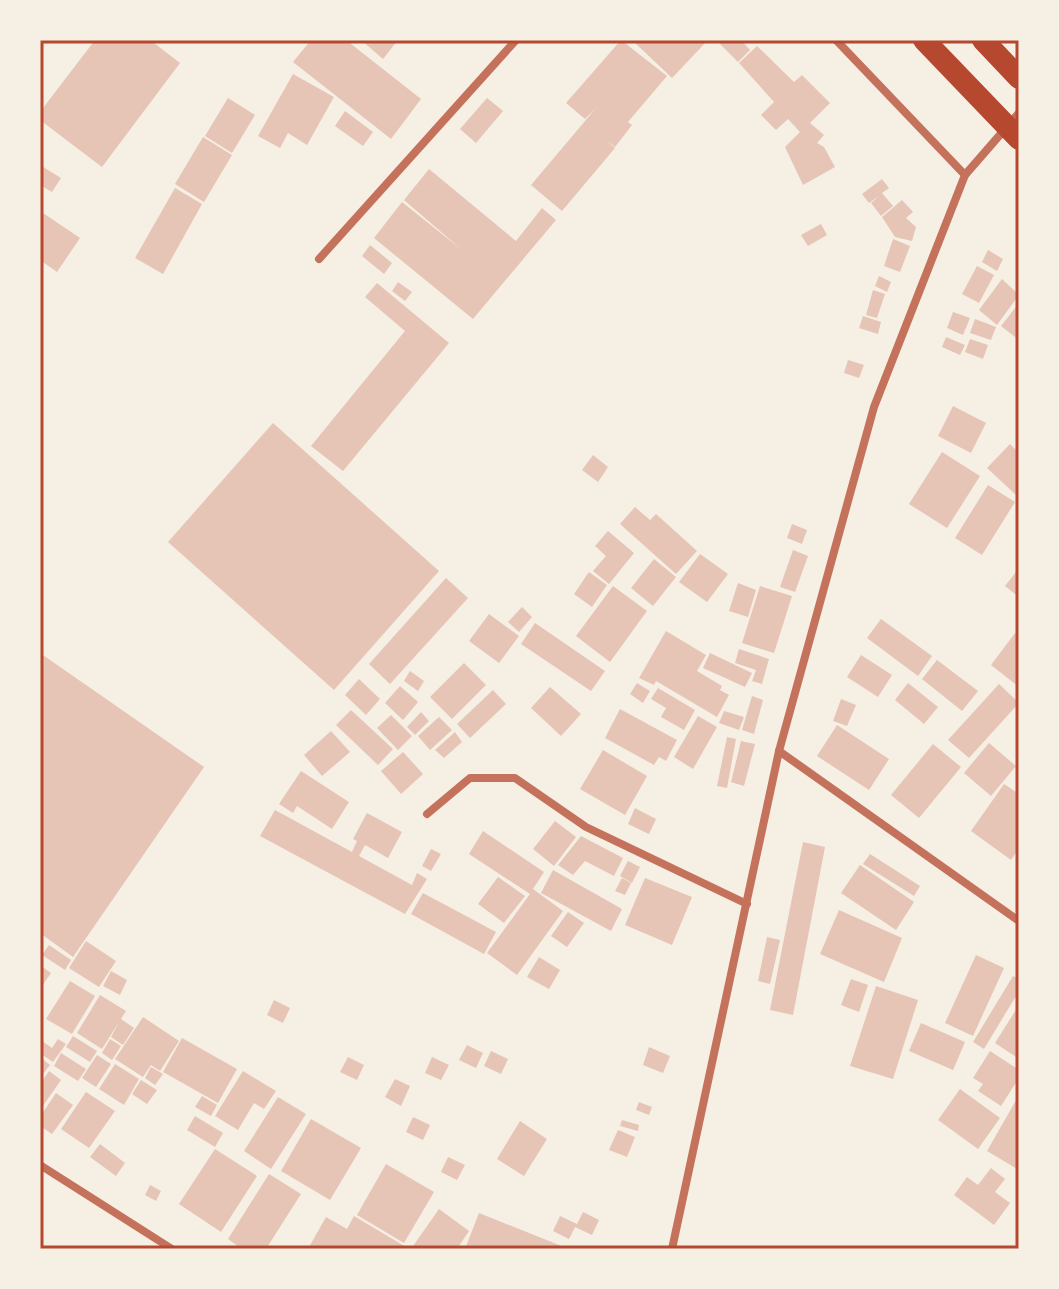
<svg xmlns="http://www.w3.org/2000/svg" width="1059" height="1289" font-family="Montserrat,sans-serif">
<rect width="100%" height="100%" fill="#f6efe4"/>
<!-- building -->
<g fill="#e6c5b7">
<path d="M95 40H150L180 63 102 167 40 120V112Z"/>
<path d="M311 40H346L421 99 391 139 293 62Z"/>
<path d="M361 40H398L383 59Z"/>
<path d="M621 40 667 76 628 122 632 125 615 147 606 140 615 148 562 211 531 185 596 108 585 119 566 103Z"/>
<path d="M632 40H708L672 78Z"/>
<path d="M716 40H741L750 50 738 62Z"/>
<path d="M757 46 794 82 802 75 830 103 810 123 824 135 817 143 824 147 835 167 803 185 785 147 800 132 788 119 776 130 761 115 774 102 739 63Z"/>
<path d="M293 74 334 97 307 145 288 133 280 148 258 136Z"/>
<path d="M228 98 255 115 232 153 205 136Z"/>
<path d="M487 98 503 111 476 143 460 129Z"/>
<path d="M345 111 373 132 363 146 335 126Z"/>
<path d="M203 137 232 155 204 202 175 184Z"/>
<path d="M40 165 61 178 52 192 40 185Z"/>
<path d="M429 169 516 241 542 208 556 220 473 319 374 238 402 202 462 250 404 200Z"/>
<path d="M882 179 889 188 882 193 893 206 881 216 871 203 879 196 869 203 862 194Z"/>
<path d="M175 188 202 204 163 274 135 258Z"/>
<path d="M902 200 913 212 906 218 916 227 912 241 895 237 882 217Z"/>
<path d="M40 211 80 238 57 272 40 260Z"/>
<path d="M821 224 827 235 808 246 801 235Z"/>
<path d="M893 239 910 246 900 272 884 266Z"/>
<path d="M370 245 392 263 384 274 362 256Z"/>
<path d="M988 250 1003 259 997 271 982 262Z"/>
<path d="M977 266 994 275 979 303 962 294Z"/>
<path d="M879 276 891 282 887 292 875 286Z"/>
<path d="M1002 279 1019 295 997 325 979 310Z"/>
<path d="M398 282 412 292 405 301 392 291Z"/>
<path d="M377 283 449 343 343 471 311 446 405 331 365 297Z"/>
<path d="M873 290 885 294 877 318 866 315Z"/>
<path d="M1019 303V340L1001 326Z"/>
<path d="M953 312 970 318 963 335 947 328Z"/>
<path d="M863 316 881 322 878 334 859 328Z"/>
<path d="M975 319 996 327 991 340 970 333Z"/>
<path d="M946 337 965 345 960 355 942 347Z"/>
<path d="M970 339 988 345 983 359 965 352Z"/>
<path d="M848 360 864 365 859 378 844 373Z"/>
<path d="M953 406 986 423 971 453 938 436Z"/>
<path d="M273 423 439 571 334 690 168 542Z"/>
<path d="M1010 444 1019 453V492L1016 495 987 468Z"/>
<path d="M942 452 980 476 947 528 909 504Z"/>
<path d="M593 455 608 467 598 482 582 470Z"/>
<path d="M988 485 1015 502 982 555 955 538Z"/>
<path d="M635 507 650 520 656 514 697 551 676 574 620 524Z"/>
<path d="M792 524 807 530 802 544 787 538Z"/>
<path d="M608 531 634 553 609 584 593 571 606 556 595 546Z"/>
<path d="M793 550 808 556 795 592 780 587Z"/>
<path d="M700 554 728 574 707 602 679 582Z"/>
<path d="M654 559 676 577 653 606 631 588Z"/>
<path d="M1019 568V597L1005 586Z"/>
<path d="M589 572 607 585 592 607 574 594Z"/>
<path d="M446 578 468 598 390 684 369 664Z"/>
<path d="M738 583 756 590 748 617 729 611Z"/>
<path d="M613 586 647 611 610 662 576 636Z"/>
<path d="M760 586 792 596 774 653 742 643Z"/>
<path d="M522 607 532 617 519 632 508 622Z"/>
<path d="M489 614 519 636 499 663 469 641Z"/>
<path d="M881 619 932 656 918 676 867 638Z"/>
<path d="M535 623 605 671 591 691 521 644Z"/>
<path d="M666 631 706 655 697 671 722 686 720 690 729 695 717 717 656 681 654 685 639 678Z"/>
<path d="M1015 633 1019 636V687L991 665Z"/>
<path d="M739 649 769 659 762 684 752 681 756 670 735 663Z"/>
<path d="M40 653 204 767 73 957 40 933Z"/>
<path d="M710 653 752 673 745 687 703 668Z"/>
<path d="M861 655 892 675 878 697 847 677Z"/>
<path d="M937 660 978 691 962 711 922 679Z"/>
<path d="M464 663 486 685 452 719 430 697Z"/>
<path d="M410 671 424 681 418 691 404 681Z"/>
<path d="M359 679 380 699 366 715 345 695Z"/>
<path d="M637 683 650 691 643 703 630 694Z"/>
<path d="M908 683 938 707 924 724 895 700Z"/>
<path d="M999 684 1019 703 969 758 948 740Z"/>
<path d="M400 686 418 702 403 720 385 703Z"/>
<path d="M550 687 581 714 561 736 531 708Z"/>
<path d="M658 688 695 710 684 730 661 717 666 708 651 699Z"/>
<path d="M493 690 506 704 470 738 457 724Z"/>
<path d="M752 696 763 700 754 734 742 730Z"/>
<path d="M841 699 856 705 847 726 833 721Z"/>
<path d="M620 709 677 740 666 761 659 757 654 765 605 738Z"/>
<path d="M351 710 393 749 378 765 336 725Z"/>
<path d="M724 711 744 717 739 730 719 723Z"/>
<path d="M421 712 429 721 415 735 407 727Z"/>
<path d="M391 715 412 736 398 750 377 728Z"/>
<path d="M698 716 717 727 693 769 674 757Z"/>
<path d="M439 717 452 730 430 750 418 736Z"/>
<path d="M837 725 889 759 869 790 817 756Z"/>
<path d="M331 731 350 752 322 776 304 755Z"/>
<path d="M455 732 462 742 444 758 435 750Z"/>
<path d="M727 737 736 739 727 788 717 786Z"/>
<path d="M741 741 755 744 744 786 731 782Z"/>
<path d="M989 743 1016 766 991 796 964 773Z"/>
<path d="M933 744 961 767 919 818 891 795Z"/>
<path d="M603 750 647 776 625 815 580 789Z"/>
<path d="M403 752 423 774 401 794 381 771Z"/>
<path d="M301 771 349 802 332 829 297 806 293 813 279 804Z"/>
<path d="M1004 784 1019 794V848L1011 860 971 831Z"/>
<path d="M635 808 656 819 649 834 628 824Z"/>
<path d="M275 810 352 852 357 841 353 839 367 813 402 832 388 858 365 845 359 856 412 885 417 873 427 879 405 914 260 836Z"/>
<path d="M555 821 576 837 554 866 533 849Z"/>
<path d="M483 831 544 872 533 889 563 911 517 975 487 953 530 894 469 854Z"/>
<path d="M581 836 623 858 614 876 585 861 573 875 558 865Z"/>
<path d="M803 842 825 847 793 1015 770 1010Z"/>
<path d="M431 849 441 854 431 871 422 866Z"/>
<path d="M870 854 920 886 914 896 863 864Z"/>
<path d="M628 861 640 867 632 883 620 876Z"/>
<path d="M860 865 914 902 896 930 841 893Z"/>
<path d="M553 870 622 909 611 931 541 893Z"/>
<path d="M498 877 525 896 504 923 478 904Z"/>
<path d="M622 878 631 883 625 895 615 891Z"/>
<path d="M645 878 692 897 672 945 625 925Z"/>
<path d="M423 893 496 932 484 954 411 914Z"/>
<path d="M839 910 902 938 884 982 820 954Z"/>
<path d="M568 912 584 923 567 947 551 936Z"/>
<path d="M767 937 780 940 770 984 758 981Z"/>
<path d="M86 941 116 961 99 987 69 968Z"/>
<path d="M49 945 71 960 65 970 42 955Z"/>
<path d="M976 955 1004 968 973 1036 945 1023Z"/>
<path d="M539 957 560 970 549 989 527 977Z"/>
<path d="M40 965 51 973 40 989Z"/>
<path d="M111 971 127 980 120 995 103 986Z"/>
<path d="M1013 976 1019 979V991L984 1049 973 1042Z"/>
<path d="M851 979 868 985 859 1012 841 1005Z"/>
<path d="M70 981 95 996 72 1034 46 1019Z"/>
<path d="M876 986 918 1000 893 1079 850 1066Z"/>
<path d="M100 995 126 1011 121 1019 134 1028 123 1045 111 1037 119 1022 102 1049 77 1033Z"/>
<path d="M274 1000 290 1008 283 1023 267 1015Z"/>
<path d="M1019 1005V1059L995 1043Z"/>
<path d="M143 1017 179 1041 160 1071 151 1065 143 1077 115 1059Z"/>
<path d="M921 1023 965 1042 953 1070 909 1051Z"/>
<path d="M73 1036 97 1051 90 1062 66 1047Z"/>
<path d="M182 1038 237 1069 218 1103 163 1072Z"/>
<path d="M58 1039 66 1044 53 1062 40 1053V1045L42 1041 52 1048Z"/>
<path d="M110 1039 121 1046 112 1060 102 1053Z"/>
<path d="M467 1045 483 1053 476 1068 459 1060Z"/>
<path d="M649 1047 670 1056 663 1073 643 1065Z"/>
<path d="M491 1051 508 1059 501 1074 484 1066Z"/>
<path d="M990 1051 1019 1070V1078L1001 1106 978 1091 983 1084 973 1078Z"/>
<path d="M61 1053 86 1069 78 1081 54 1066Z"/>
<path d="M97 1055 111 1064 96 1087 82 1078Z"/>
<path d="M40 1057 50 1065 40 1078Z"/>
<path d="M348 1057 364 1065 357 1080 340 1072Z"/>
<path d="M432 1057 449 1065 441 1080 425 1073Z"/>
<path d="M115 1064 139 1079 124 1105 99 1089Z"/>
<path d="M151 1067 163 1074 155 1085 145 1078Z"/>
<path d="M49 1071 61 1080 40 1110V1084Z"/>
<path d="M243 1071 276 1091 264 1109 254 1103 238 1130 215 1116Z"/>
<path d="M395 1079 410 1086 401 1106 385 1097Z"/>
<path d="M141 1080 157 1090 147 1104 132 1094Z"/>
<path d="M960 1089 1000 1118 978 1149 938 1120Z"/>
<path d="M86 1092 115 1111 89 1148 61 1129Z"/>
<path d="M56 1093 73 1105 52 1134 40 1126V1117Z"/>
<path d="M1019 1095V1170L987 1151Z"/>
<path d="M202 1096 217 1105 211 1116 195 1107Z"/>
<path d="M278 1097 306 1114 271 1169 244 1151Z"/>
<path d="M639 1102 652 1107 649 1115 636 1110Z"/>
<path d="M195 1116 223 1133 215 1147 187 1130Z"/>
<path d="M413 1117 430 1125 423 1140 406 1132Z"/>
<path d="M311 1119 361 1148 330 1200 281 1171Z"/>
<path d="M622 1120 639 1125 638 1131 620 1126Z"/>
<path d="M520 1121 547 1139 524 1176 497 1159Z"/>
<path d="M618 1130 635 1137 627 1157 609 1150Z"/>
<path d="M100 1144 125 1163 116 1176 90 1157Z"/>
<path d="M215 1149 257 1176 221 1232 179 1204Z"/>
<path d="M448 1157 465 1165 457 1180 441 1172Z"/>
<path d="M386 1164 434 1192 404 1243 357 1215Z"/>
<path d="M991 1168 1005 1179 995 1192 1010 1203 994 1225 954 1195 967 1177 978 1185Z"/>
<path d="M269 1174 301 1194 266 1249H242L228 1239Z"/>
<path d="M150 1185 161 1191 156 1201 145 1195Z"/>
<path d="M439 1209 469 1231 457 1249H411Z"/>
<path d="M583 1212 599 1220 592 1235 575 1227 569 1239 553 1231 560 1216 577 1224Z"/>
<path d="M479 1213 569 1249H465Z"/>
<path d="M354 1216 406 1247 404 1249H308L326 1217 347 1229Z"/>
</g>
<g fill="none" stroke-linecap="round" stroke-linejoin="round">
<!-- minor -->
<g stroke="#c5725c" stroke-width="8">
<path d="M836 40 965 175"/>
<path d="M319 259 516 40"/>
<path d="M779 751 1019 921"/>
<path d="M427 814 470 778H515L586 827 747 904"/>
<path d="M40 1165 172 1249"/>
<path d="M672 1249 779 751 874 407 965 175 1019 113"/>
</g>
<!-- trunk -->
<g stroke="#b5482f" stroke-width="22">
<path d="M924 40 1019 139"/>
<path d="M983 40 1019 78"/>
</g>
</g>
<!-- border -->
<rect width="1059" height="1289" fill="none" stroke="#f6efe4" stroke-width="84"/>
<rect x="42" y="42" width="975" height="1205" fill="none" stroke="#b5482f" stroke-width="3"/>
</svg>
